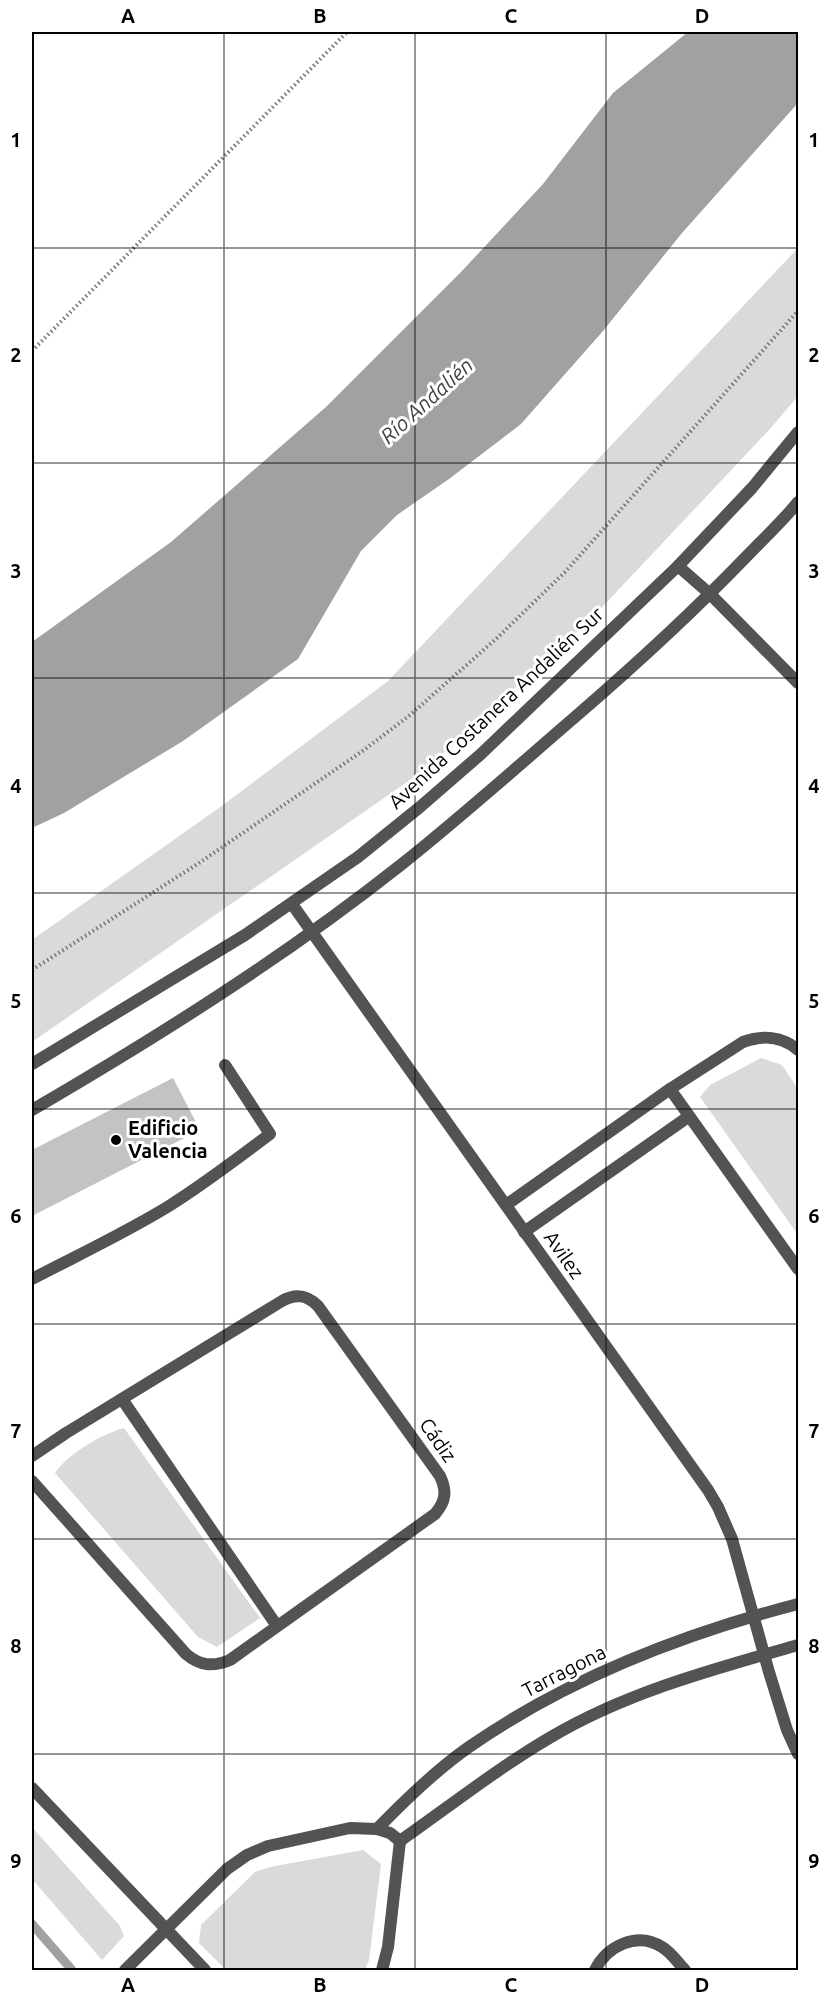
<svg xmlns="http://www.w3.org/2000/svg" width="830" height="2002" font-family="Ubuntu,sans-serif">
<rect width="100%" height="100%" fill="#fff"/>
<!-- green -->
<g fill="#dadada">
<path d="M798 248V396L770 429 590 620 423 771 32 1042V940L223 805 388 681Z"/>
<path d="M761 1058 782 1065 798 1089V1235L700 1097 710 1085Z"/>
<path d="M124 1428 260 1618 217 1647 198 1637 55 1473C68 1454 101 1434 124 1428Z"/>
<path d="M32 1827 120 1926 124 1936 102 1960 32 1879Z"/>
<path d="M363 1850 381 1864 369 1960 365 1970H226L199 1943 201 1925 255 1872 270 1867Z"/>
</g>
<!-- water -->
<path fill="#a1a1a1" d="M688 32H798V103L682 233 603 331 521 424 449 479 397 515 361 551 298 659 183 741 64 813 32 828V642L171 542 326 407 461 272 543 184 613 93Z"/>
<g fill="none" stroke-linecap="round" stroke-linejoin="round">
<!-- stream -->
<path stroke="#a1a1a1" stroke-width="9" d="M32 1924 72 1970"/>
</g>
<!-- building -->
<path fill="#c3c3c3" d="M173 1078 200 1130 32 1216V1150Z"/>
<g fill="none" stroke-linecap="round" stroke-linejoin="round">
<!-- path -->
<g stroke="#757575" stroke-width="4" stroke-dasharray="1.5 3" stroke-linecap="butt">
<path d="M32 351 347 32"/>
<path d="M32 970 199 863 364 750 410 715 496 639 565 572 798 311"/>
</g>
<!-- lane -->
<path stroke="#535353" stroke-width="12" d="M32 1279C78 1255 125 1233 169 1206 204 1184 237 1159 270 1134L225 1065"/>
<!-- street -->
<g stroke="#535353" stroke-width="12">
<path d="M678 566 710 594 798 683"/>
<path d="M292 904 708 1490 718 1507 732 1539 769 1672 787 1730 798 1754"/>
<path d="M798 1050C782 1036 762 1035 743 1042L670 1089 798 1269"/>
<path d="M32 1064 245 935 358 857 420 807 481 754 678 566 752 488 798 432"/>
<path d="M32 1110C159 1036 286 956 402 864 461 817 517 767 575 717 633 667 690 615 744 559 762 540 782 522 798 502"/>
<path d="M506 1205 670 1089"/>
<path d="M524 1232 688 1117"/>
<path d="M122 1399 277 1626"/>
<path d="M32 1456 66 1433 282 1301C296 1293 307 1295 318 1306L440 1476C447 1491 446 1501 435 1514L230 1660C213 1667 200 1666 186 1654L32 1481"/>
<path d="M32 1788 205 1970"/>
<path d="M377 1829C406 1799 436 1770 469 1747 568 1678 683 1634 798 1604"/>
<path d="M400 1841C450 1806 498 1768 551 1737 627 1692 714 1669 798 1645"/>
<path d="M125 1970 227 1869 247 1855 268 1846 350 1828 377 1829 390 1833 400 1841"/>
<path d="M382 1970 388 1947 400 1841"/>
<path d="M595 1970C607 1946 637 1931 662 1947 671 1952 678 1963 685 1970"/>
</g>
</g>
<!-- grid -->
<path fill="none" stroke="#000" stroke-width="1.5" stroke-opacity="0.55" d="M224 32V1970M415 32V1970M606 32V1970M32 248H798M32 463H798M32 678H798M32 893H798M32 1109H798M32 1324H798M32 1539H798M32 1754H798"/>
<!-- markers -->
<circle fill="#000" stroke="#fff" stroke-width="2" cx="116" cy="1140" r="6"/>
<g text-anchor="middle" stroke-width="6" stroke-linejoin="round" paint-order="stroke">
<!-- street labels -->
<g font-size="20" fill="#000" stroke="#fff">
<text transform="translate(496 708) rotate(-43)" y="7">Avenida Costanera Andalién Sur</text>
<text transform="translate(564 1255) rotate(55)" y="7">Avilez</text>
<text transform="translate(438 1440) rotate(55)" y="7">Cádiz</text>
<text transform="translate(564 1671) rotate(-27)" y="7">Tarragona</text>
</g>
<!-- poi labels -->
<g font-size="20" font-weight="bold" fill="#000" stroke="#fff" text-anchor="start">
<text x="128" y="1135">Edificio<tspan x="128" dy="23">Valencia</tspan></text>
</g>
<!-- water labels -->
<g font-size="21" font-style="italic" fill="#424242" stroke="#fff">
<text transform="translate(427 401) rotate(-42)" y="7">Río Andalién</text>
</g>
</g>
<!-- border -->
<rect width="830" height="2002" fill="none" stroke="#ffffff" stroke-width="66"/>
<rect x="33" y="33" width="764" height="1936" fill="none" stroke="#000" stroke-width="2"/>
<g font-size="20" text-anchor="middle" font-weight="bold" fill="#000">
<text x="128" y="23">A</text>
<text x="320" y="23">B</text>
<text x="511" y="23">C</text>
<text x="702" y="23">D</text>
<text x="16" y="147">1</text>
<text x="814" y="147">1</text>
<text x="16" y="362">2</text>
<text x="814" y="362">2</text>
<text x="16" y="578">3</text>
<text x="814" y="578">3</text>
<text x="16" y="793">4</text>
<text x="814" y="793">4</text>
<text x="16" y="1008">5</text>
<text x="814" y="1008">5</text>
<text x="16" y="1223">6</text>
<text x="814" y="1223">6</text>
<text x="16" y="1438">7</text>
<text x="814" y="1438">7</text>
<text x="16" y="1653">8</text>
<text x="814" y="1653">8</text>
<text x="16" y="1868">9</text>
<text x="814" y="1868">9</text>
<text x="128" y="1992">A</text>
<text x="320" y="1992">B</text>
<text x="511" y="1992">C</text>
<text x="702" y="1992">D</text>
</g>
</svg>
